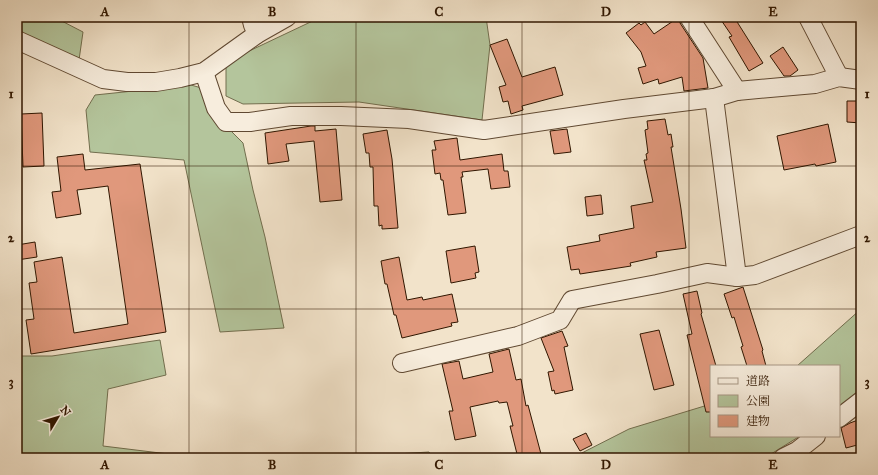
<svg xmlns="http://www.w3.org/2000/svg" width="878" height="475" font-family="'IM FELL Great Primer','Noto Serif JP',serif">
<rect width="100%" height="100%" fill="#f2e3ca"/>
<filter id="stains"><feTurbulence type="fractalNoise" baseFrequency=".005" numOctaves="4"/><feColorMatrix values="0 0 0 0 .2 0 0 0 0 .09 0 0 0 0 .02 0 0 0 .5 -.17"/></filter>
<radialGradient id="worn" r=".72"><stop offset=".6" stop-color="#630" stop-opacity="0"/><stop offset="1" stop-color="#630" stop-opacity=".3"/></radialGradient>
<!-- green -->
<g fill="#b4c59c" stroke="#726e4e">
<path d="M17 17H54L83 32 79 60 17 33Z"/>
<path d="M321 17H486L490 45 482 120 359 102 243 104 226 96V62Z"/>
<path d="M191 85 205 89 211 111 243 143 253 190 265 237 284 328 220 332 184 160 90 152 86 110 95 95Z"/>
<path d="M861 309V400L839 413V366H797Z"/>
<path d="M160 340 166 375 108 389 103 446 201 458H17V356H52Z"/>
<path d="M711 404V436H800L771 454 761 458H572L629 429Z"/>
<path d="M429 452 434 458H331Z"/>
</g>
<!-- building -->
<g fill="#e0987c" stroke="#301600">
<path d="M679 17 680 23 703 58 708 88 684 91 682 77 659 84 658 79 643 84 638 68 646 66 641 52 626 33 639 23 641 25 645 22 654 34Z"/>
<path d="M719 17H734L763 63 749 71 729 37 732 36Z"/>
<path d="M507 39 522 77 555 67 563 95 522 106 523 110 511 114 508 101 503 102 499 87 506 85 490 45Z"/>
<path d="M783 47 798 70 790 76H784L770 56Z"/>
<path d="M847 101H861V123L847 122Z"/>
<path d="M42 113 44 166 23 167 21 114Z"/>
<path d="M665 119 668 135 671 134 673 147H671L681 209 686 248 656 252 657 257 630 263 631 266 580 274 579 269 571 270 567 247 600 241 599 235 634 228 631 206 653 202 644 160H647L646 154 648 153 645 130 648 129 647 121Z"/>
<path d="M828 124 836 162 816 166 815 164 784 170 777 136Z"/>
<path d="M311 126H315V131L336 129 342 200 320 202 314 141 286 144 289 161 268 164 265 133Z"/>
<path d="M567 129 571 152 554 154 550 131Z"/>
<path d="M387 130 392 159 398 228 382 229V225L379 226 378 206H374L373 167H370L369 153H366L363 134Z"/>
<path d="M457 138 460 160 502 154 504 171H508L510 187 491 189 488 169 462 172 463 177H461L466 213 448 215 443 180H441L440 173 435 174 432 150H436L434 141Z"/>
<path d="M83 154 85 170 140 164 166 332 31 354 26 320 34 319 29 283 37 282 34 262 62 257 74 333 128 324 108 186 77 190 81 214 56 218 52 192 61 191 57 157Z"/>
<path d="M601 195 603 214 587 216 585 197Z"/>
<path d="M35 242 37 257 17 260V245Z"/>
<path d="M475 246 479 272 475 273 476 278 451 283 446 251Z"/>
<path d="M399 257 407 300 422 297 423 300 452 294 458 322 451 323 452 326 402 338 396 315H394L387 284H385L381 261Z"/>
<path d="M743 287 763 350 762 351 766 366H747L741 347 743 346 734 317 732 318 724 294Z"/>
<path d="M697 291 702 313 701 314 716 366H711V412H706L687 335 692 334 683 294Z"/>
<path d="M659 330 674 385 654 390 640 334Z"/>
<path d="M562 331 568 346 564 347 573 390 555 394 554 390 552 391 548 372 554 371 541 338Z"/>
<path d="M509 349 516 380 521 379 526 406 528 405 541 454 537 455 538 458H518L510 426H513L507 402 499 403 498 401 470 407 476 436 455 440 449 411H453L442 364 459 361 463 379 493 372 489 354Z"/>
<path d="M858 420 861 430V444L846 448 841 428 850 423Z"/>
<path d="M586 433 592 445 580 451 573 439Z"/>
</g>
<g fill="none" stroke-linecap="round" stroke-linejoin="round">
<defs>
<g id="minor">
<path d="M251 17 253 25 257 34"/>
<path d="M689 17 737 91"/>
<path d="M808 17 839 77"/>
<path d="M17 40 103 79 127 82H156L180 78 204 72 257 34 287 17"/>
<path d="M204 72 216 108 226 122H250L291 116H341L409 119 484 130 624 109 714 98 737 91 815 84 839 77 861 80"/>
<path d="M714 98 737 277"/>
<path d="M402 363 518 336 560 320 572 300 657 284 707 273 737 277 755 275 861 235"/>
<path d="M839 418 861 401"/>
<path d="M783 458 797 451 816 436"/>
</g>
</defs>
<!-- minor casing -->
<use href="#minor" stroke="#604932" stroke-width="20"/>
<!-- minor -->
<use href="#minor" stroke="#f7eddd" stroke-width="18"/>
</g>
<!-- grid -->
<path fill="none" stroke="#301600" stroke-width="1" stroke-opacity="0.55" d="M189 17V458M356 17V458M522 17V458M689 17V458M17 166H861M17 309H861"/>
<!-- margin -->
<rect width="878" height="475" fill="none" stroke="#f2e3ca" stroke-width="44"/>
<!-- legend -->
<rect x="710" y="365" width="130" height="72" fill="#f7eddd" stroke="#a79785"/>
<rect x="718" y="378" width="20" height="6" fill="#f7eddd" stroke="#a79785"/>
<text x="746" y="385" font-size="12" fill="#301600">道路</text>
<rect x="718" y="395" width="20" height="12" fill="#b4c59c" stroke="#a79785"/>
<text x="746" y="405" font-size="12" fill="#301600">公園</text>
<rect x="718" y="415" width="20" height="12" fill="#e0987c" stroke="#a79785"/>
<text x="746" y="425" font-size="12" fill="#301600">建物</text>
<!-- north arrow -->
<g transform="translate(58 417) rotate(52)" stroke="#f7eddd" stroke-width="3" paint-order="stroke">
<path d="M0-3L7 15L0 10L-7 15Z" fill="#301600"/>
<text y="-6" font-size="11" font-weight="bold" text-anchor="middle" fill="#301600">N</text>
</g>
<rect x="22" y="22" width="834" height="431" fill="none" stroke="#301600" stroke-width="1.5"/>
<g font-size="13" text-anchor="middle" font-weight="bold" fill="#301600">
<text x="105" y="16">A</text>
<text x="272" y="16">B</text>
<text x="439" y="16">C</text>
<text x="606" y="16">D</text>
<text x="773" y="16">E</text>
<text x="11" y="98">1</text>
<text x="867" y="98">1</text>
<text x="11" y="242">2</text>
<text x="867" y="242">2</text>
<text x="11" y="386">3</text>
<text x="867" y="386">3</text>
<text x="105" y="469">A</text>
<text x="272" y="469">B</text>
<text x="439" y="469">C</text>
<text x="606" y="469">D</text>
<text x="773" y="469">E</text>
</g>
<rect width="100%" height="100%" filter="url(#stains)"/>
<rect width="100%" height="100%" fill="url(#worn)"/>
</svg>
